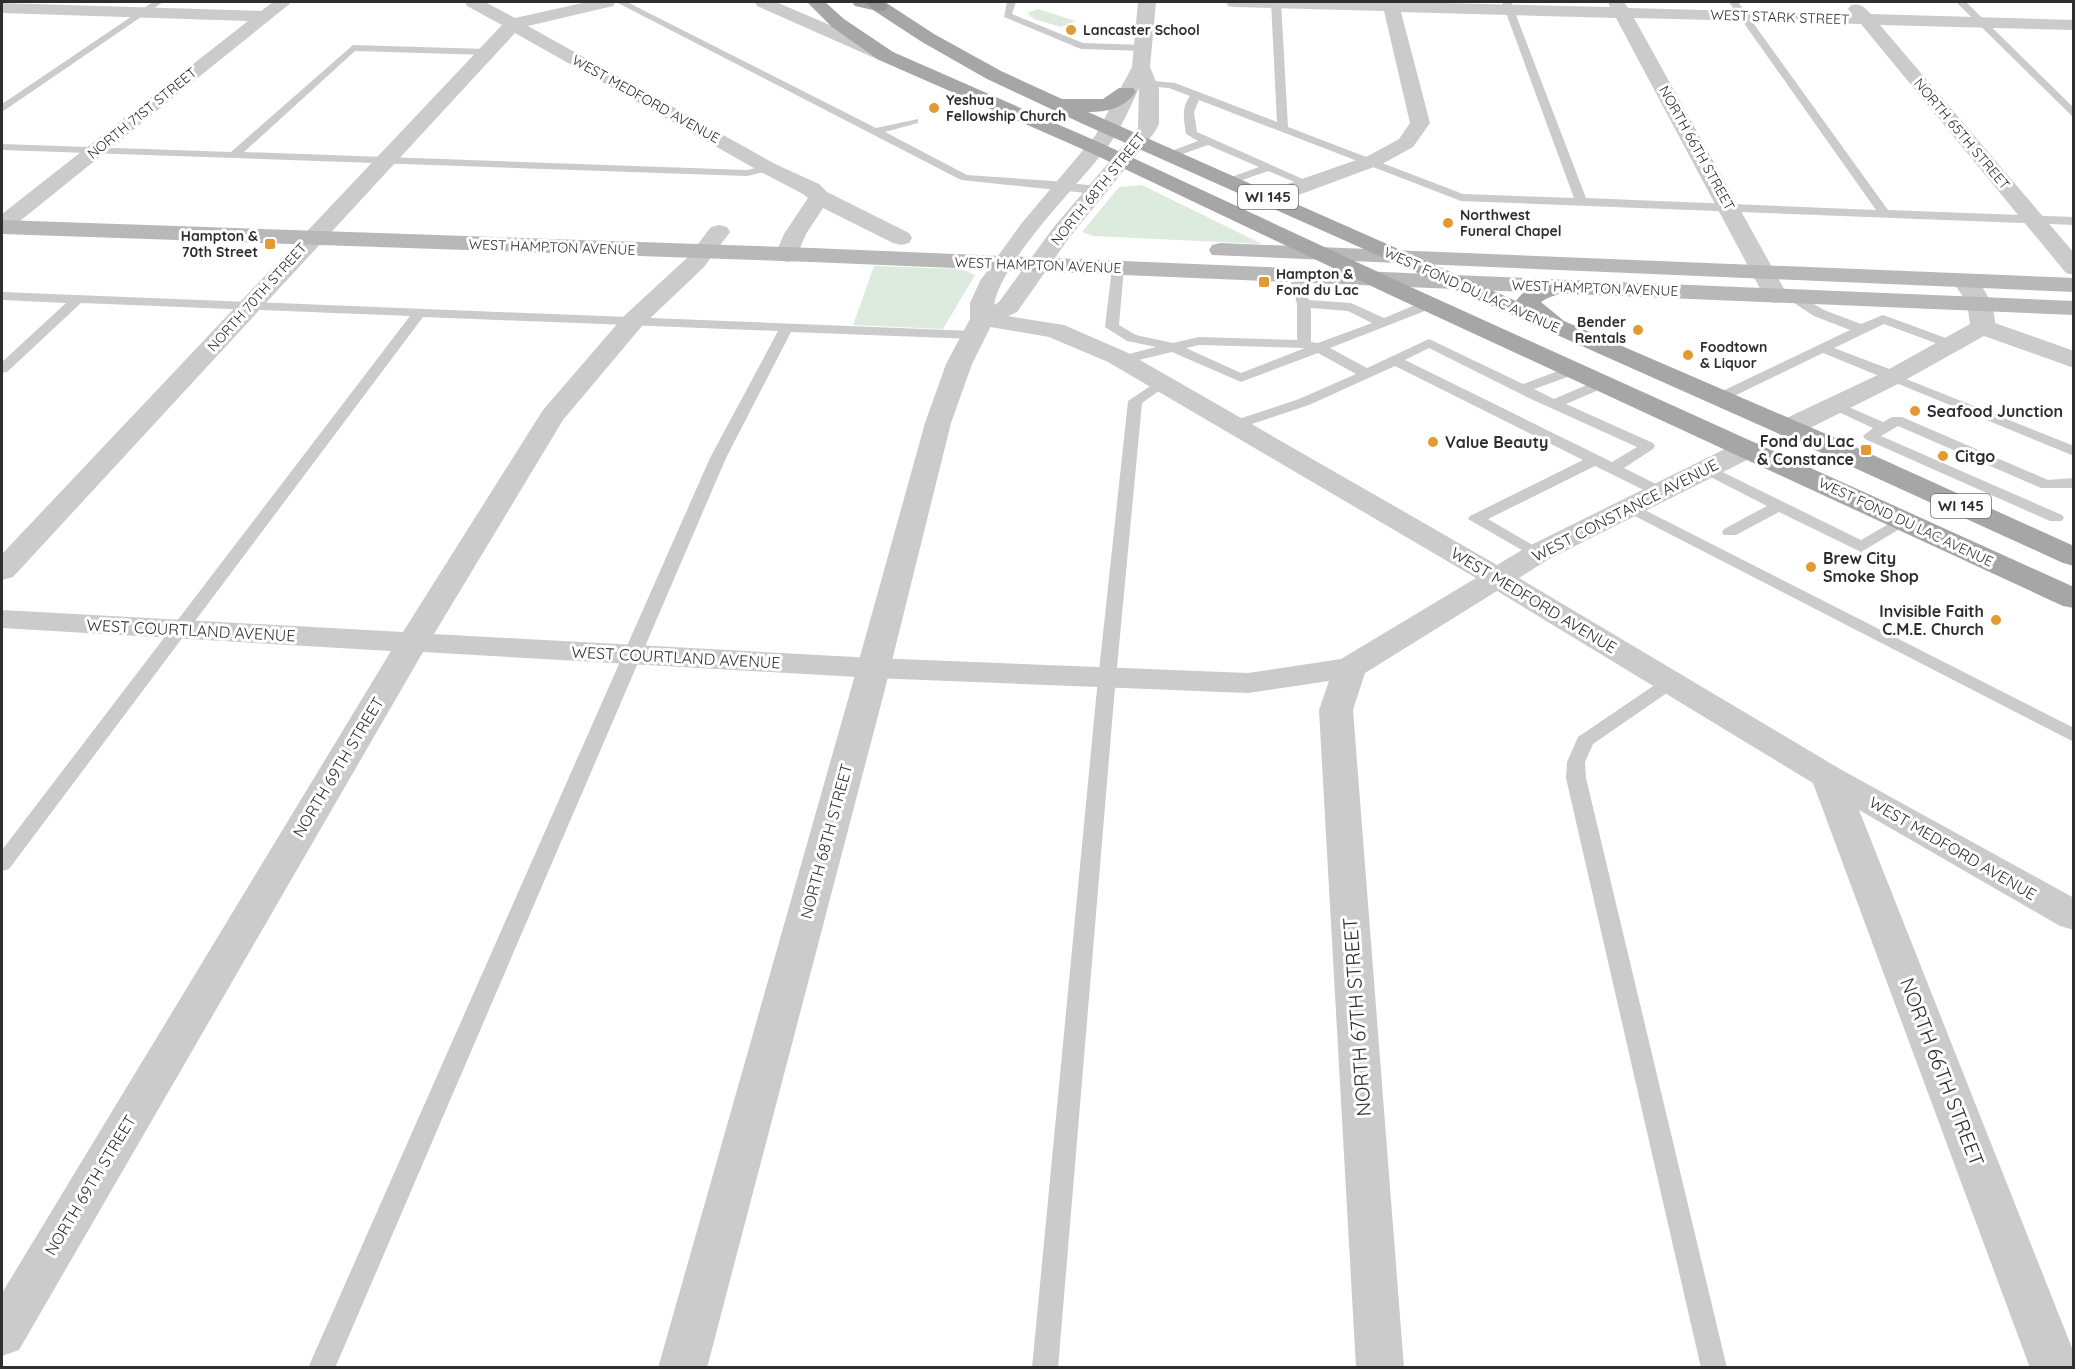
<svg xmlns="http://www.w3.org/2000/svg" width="2075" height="1369" font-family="Quicksand,sans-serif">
<rect width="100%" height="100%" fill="#fff"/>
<!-- green -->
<g fill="#dcebde">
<path d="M1038 9 1076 21 1061 27 1034 19 1027 13Z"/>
<path d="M1142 185 1262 244 1093 236 1082 232 1119 187Z"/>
<path d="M874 266 962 269 975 275 943 329 853 325Z"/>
</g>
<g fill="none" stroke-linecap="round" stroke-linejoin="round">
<!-- service -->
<g fill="#cbcbcb" fill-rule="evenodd">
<path d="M153 2H163L2 112V104Z"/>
<path d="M616 2H627L876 128 918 119V123L885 132 967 175 1052 181 1096 186 1102 190 1096 194 961 180Z"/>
<path d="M1007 2H1016L1012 14 1083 43 1143 45 1148 48 1143 51 1081 49 1004 17Z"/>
<path d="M1271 2H1281L1288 127 1463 194 1574 198 1502 2H1511L1586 198 1876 210 1729 2H1738L1888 210 2074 217V225L1461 201 1199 100 1194 112 1197 132 1314 184 1308 187 1304 186 1268 171 1234 183H1226V179L1259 167 1208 145 1174 157H1166V153L1198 141 1186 134C1184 120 1181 108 1190 96L1169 88 1134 85 1129 82 1134 79 1175 83 1277 122Z"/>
<path d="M1956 2H1966L2074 108V118Z"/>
<path d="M353 45 487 49 492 52 487 55 355 51 244 152 747 170 768 165 774 168 772 170 747 176 2 150V144L231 152Z"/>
<path d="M1118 264 1124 268 1119 325 1136 335 1173 343 1199 337 1297 340V304L1289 275 1295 271 1301 275 1309 300 1351 303 1384 318 1425 301H1435L1437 304 1435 307 1330 348 1367 368 1429 339 1523 384 1569 367H1579L1581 370 1579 373 1534 389 1554 399 1598 380H1608L1610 383 1608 386 1566 404 1653 443 1655 446 1653 449 1624 468 1668 490 1670 493 1668 496H1656L1595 466 1488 519 1546 553 1538 558 1532 556 1468 519 1470 516 1583 460 1395 366 1309 405 1240 428H1230L1228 425 1230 422 1299 399 1356 374 1318 353 1241 382 1172 352 1122 364 1117 363 1115 360 1117 357 1156 347 1127 341 1105 327 1112 268ZM1311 308 1348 311 1372 323 1318 343 1311 342ZM1199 345 1304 348H1305L1241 373 1186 348ZM1429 348 1531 399 1637 447 1612 462 1405 360Z"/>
<path d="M2 292 973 331 980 335 973 339 791 332 726 458 335 1368H308L710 458 778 331 423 317 9 869 2 871V850L410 316 81 303 7 372 2 373V362L66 303 2 300Z"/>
<path d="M1793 292 1824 310 1861 324 1883 315 1954 341 1956 344 1954 347 1949 348 1884 324 1834 348 1900 373 1901 377 2074 446V456L1823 353 1724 401H1714L1712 398 1714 395 1850 330 1814 316 1788 299 1786 296Z"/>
<path d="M1161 379 1168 383 1166 386 1142 403 1114 699 1058 1368H1032L1096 699 1128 401Z"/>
<path d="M1835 401 1883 422 1892 417H1902L2048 480 2074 478V488H2041L1898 426 1881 436 2062 515 2064 518 2062 521H2050L1865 439 1863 436 1873 428 1830 408 1828 405Z"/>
<path d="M1706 464 1861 540 1899 518H1911L1913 521 1861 552 1779 512 1736 535H1724L1722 532 1724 529 1767 506 1701 472 1698 469Z"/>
<path d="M1631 503 2074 728V742L1625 511 1623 508 1625 505Z"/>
<path d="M1671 676 1677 678 1680 682 1677 686 1593 744 1585 762 1586 778 1727 1368H1701L1566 778 1567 762 1578 737 1665 678Z"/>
</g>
<!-- minor -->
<g fill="#cbcbcb" fill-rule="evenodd">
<path d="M273 2H292L10 229 2 231V214L248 21 2 13V3L261 11Z"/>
<path d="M465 2H485L515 18 587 2H615L613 6 528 26 775 164 819 184 827 192 909 233 912 238 909 243 901 245 893 243 823 208 806 234 795 260 787 262 779 260 775 255 784 234 808 198 803 194 761 172 515 33 13 577 2 580V554L502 25 467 6Z"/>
<path d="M1226 2H1405L1610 7 1608 2H1624L1628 8 1852 14 1848 9 1851 5C1861 3 1864 7 1871 14L2074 20V30L1880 25 2074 253V275L2066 273 1861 24 1634 18 1788 296 1784 301 1776 303 1768 301 1764 296 1616 18 1401 12 1430 123 1413 147 1382 164 1277 203 1269 205 1261 203 1258 198 1261 193 1368 156 1399 139 1410 123 1384 11 1234 7 1228 6Z"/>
<path d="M719 225 727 227 730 232 704 267 642 326 563 420 434 634 874 658 1248 673 1341 659 1476 578 1108 362 1049 337 973 324 970 319 973 314 982 312 1064 325 1126 352 1497 565 1527 547 1737 443 1747 441 1757 443 1761 449 1757 455 1549 559 1519 578 1840 769 2074 898V930L2060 926 1859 810 2074 1353V1368H2030L1813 783 1497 591 1365 673 1353 710 1404 1368H1356L1319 710 1329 681 1248 693 874 678 423 652 19 1350 2 1356V1293L391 651 2 628V610L403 632 543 410 624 316 688 257 711 227Z"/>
<path d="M1964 274C1982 278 1995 305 1995 323L2074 351V368L1984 336 1900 383 1798 434 1788 436 1778 434 1774 428 1778 422 1882 373 1970 324 1967 302 1952 281 1956 276Z"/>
</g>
<!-- tertiary -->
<g fill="#cbcbcb" fill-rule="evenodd">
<path d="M755 2H776L893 52 895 56 893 60H879L757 6Z"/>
<path d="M1138 2H1156L1150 67 1159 89V124L1154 133 1069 238 1017 312 992 324 972 364 951 423 885 689 707 1368H658L851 689 925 423 946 364 970 319V303L980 281 1021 224 1095 136 1132 67ZM1139 88 1138 128 1053 228 999 302 994 305C1002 259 1079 185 1109 145 1121 128 1130 108 1139 88Z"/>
</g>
<!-- secondary -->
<g fill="#b8b8b8" fill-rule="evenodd">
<path d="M2 220 812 248 2074 301V315L812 262 2 234Z"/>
<path d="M1220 243 2074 278V292L1212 255 1209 250 1212 245Z"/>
</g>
<!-- primary -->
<g fill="#a6a6a6" fill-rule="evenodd">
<path d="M807 2H825L844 19 893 52 1103 144 1404 284 2074 587V608L2063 606 1388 294 1089 152 879 60 832 27Z"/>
<path d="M852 2H885L934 34 1001 71 1062 99H1103L1119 88H1133L1136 92C1124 108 1108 112 1088 112L1516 301C1526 286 1550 277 1567 281L1571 286C1564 295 1550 295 1541 302L1564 321 1833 437 2074 546V566L2063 563 1813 449 1083 124 987 79 922 42 873 10 855 6Z"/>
</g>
<!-- motorway -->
<path fill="#959595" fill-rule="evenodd" d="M866 2H884L888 6 885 10C876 12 872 10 866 2Z"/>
</g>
<!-- markers -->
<g fill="#e39a33" stroke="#fff" stroke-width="2">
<circle cx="1071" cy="30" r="6"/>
<circle cx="934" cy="108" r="6"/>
<circle cx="1448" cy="223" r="6"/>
<rect x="264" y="238" width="12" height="12" rx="3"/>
<rect x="1258" y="276" width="12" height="12" rx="3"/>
<circle cx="1638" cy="330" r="6"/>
<circle cx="1688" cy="355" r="6"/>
<circle cx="1915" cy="411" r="6"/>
<circle cx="1433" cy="442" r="6"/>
<rect x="1860" y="444" width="12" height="12" rx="3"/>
<circle cx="1943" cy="456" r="6"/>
<circle cx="1811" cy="567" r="6"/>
<circle cx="1996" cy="620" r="6"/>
</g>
<g text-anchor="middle" stroke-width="6" stroke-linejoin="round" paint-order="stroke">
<!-- far-street labels -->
<g font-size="14" fill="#2e2e2e" stroke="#fff">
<text transform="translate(1780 17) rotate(2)" y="5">WEST STARK STREET</text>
<text transform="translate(646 99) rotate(29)" y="5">WEST MEDFORD AVENUE</text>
<text transform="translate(142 113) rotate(-39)" y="5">NORTH 71ST STREET</text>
<text transform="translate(1962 134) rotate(50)" y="5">NORTH 65TH STREET</text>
<text transform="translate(1697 148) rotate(61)" y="5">NORTH 66TH STREET</text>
<text transform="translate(1098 189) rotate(-51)" y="5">NORTH 68TH STREET</text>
<text transform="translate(552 247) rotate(2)" y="5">WEST HAMPTON AVENUE</text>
<text transform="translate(1038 265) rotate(2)" y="5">WEST HAMPTON AVENUE</text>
<text transform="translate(1595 288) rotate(2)" y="5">WEST HAMPTON AVENUE</text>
<text transform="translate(1472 290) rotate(24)" y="5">WEST FOND DU LAC AVENUE</text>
<text transform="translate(257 297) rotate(-48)" y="5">NORTH 70TH STREET</text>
<text transform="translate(1906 522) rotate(25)" y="5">WEST FOND DU LAC AVENUE</text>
</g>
<!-- far-poi labels -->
<g font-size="14" font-weight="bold" fill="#2e2e2e" stroke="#fff" text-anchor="start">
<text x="1083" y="35">Lancaster School</text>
<text x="946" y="105">Yeshua<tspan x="946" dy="16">Fellowship Church</tspan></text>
<text x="1460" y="220">Northwest<tspan x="1460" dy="16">Funeral Chapel</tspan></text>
<text x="258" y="241" text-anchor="end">Hampton &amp;<tspan x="258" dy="16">70th Street</tspan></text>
<text x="1276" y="279">Hampton &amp;<tspan x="1276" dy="16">Fond du Lac</tspan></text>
<text x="1626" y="327" text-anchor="end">Bender<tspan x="1626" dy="16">Rentals</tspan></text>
<text x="1700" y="352">Foodtown<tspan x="1700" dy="16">&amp; Liquor</tspan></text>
</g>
<!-- shield labels -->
<g fill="#fff" stroke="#6d6d6d" stroke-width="1.5">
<rect x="1238" y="185" width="60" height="24" rx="4.5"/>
<rect x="1931" y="494" width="60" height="24" rx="4.5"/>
</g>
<g font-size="15" font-weight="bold" fill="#2e2e2e">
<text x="1268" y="202">WI 145</text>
<text x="1961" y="511">WI 145</text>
</g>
<!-- poi labels -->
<g font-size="16" font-weight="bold" fill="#2e2e2e" stroke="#fff" text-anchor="start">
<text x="1927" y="417">Seafood Junction</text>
<text x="1854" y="447" text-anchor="end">Fond du Lac<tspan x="1854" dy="18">&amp; Constance</tspan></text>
<text x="1445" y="448">Value Beauty</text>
<text x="1955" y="462">Citgo</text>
<text x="1823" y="564">Brew City<tspan x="1823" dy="18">Smoke Shop</tspan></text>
<text x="1984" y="617" text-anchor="end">Invisible Faith<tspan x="1984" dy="18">C.M.E. Church</tspan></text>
</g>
<!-- street labels -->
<g font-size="16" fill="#2e2e2e" stroke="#fff">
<text transform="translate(1625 510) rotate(-27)" y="6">WEST CONSTANCE AVENUE</text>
<text transform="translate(1534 600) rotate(31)" y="6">WEST MEDFORD AVENUE</text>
<text transform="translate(191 630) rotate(3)" y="6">WEST COURTLAND AVENUE</text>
<text transform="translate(676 657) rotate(3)" y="6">WEST COURTLAND AVENUE</text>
<text transform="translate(338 767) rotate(-59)" y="6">NORTH 69TH STREET</text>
<text transform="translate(826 841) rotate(-75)" y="6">NORTH 68TH STREET</text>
<text transform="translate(1953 848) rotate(30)" y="6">WEST MEDFORD AVENUE</text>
<text transform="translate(90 1185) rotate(-59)" y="6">NORTH 69TH STREET</text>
</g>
<!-- near-street labels -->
<g font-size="20" fill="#2e2e2e" stroke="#fff">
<text transform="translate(1357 1017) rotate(-94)" y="7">NORTH 67TH STREET</text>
<text transform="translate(1942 1072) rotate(69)" y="7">NORTH 66TH STREET</text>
</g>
</g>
<!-- border -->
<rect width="2075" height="1369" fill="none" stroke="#2e2e2e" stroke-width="6"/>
</svg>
